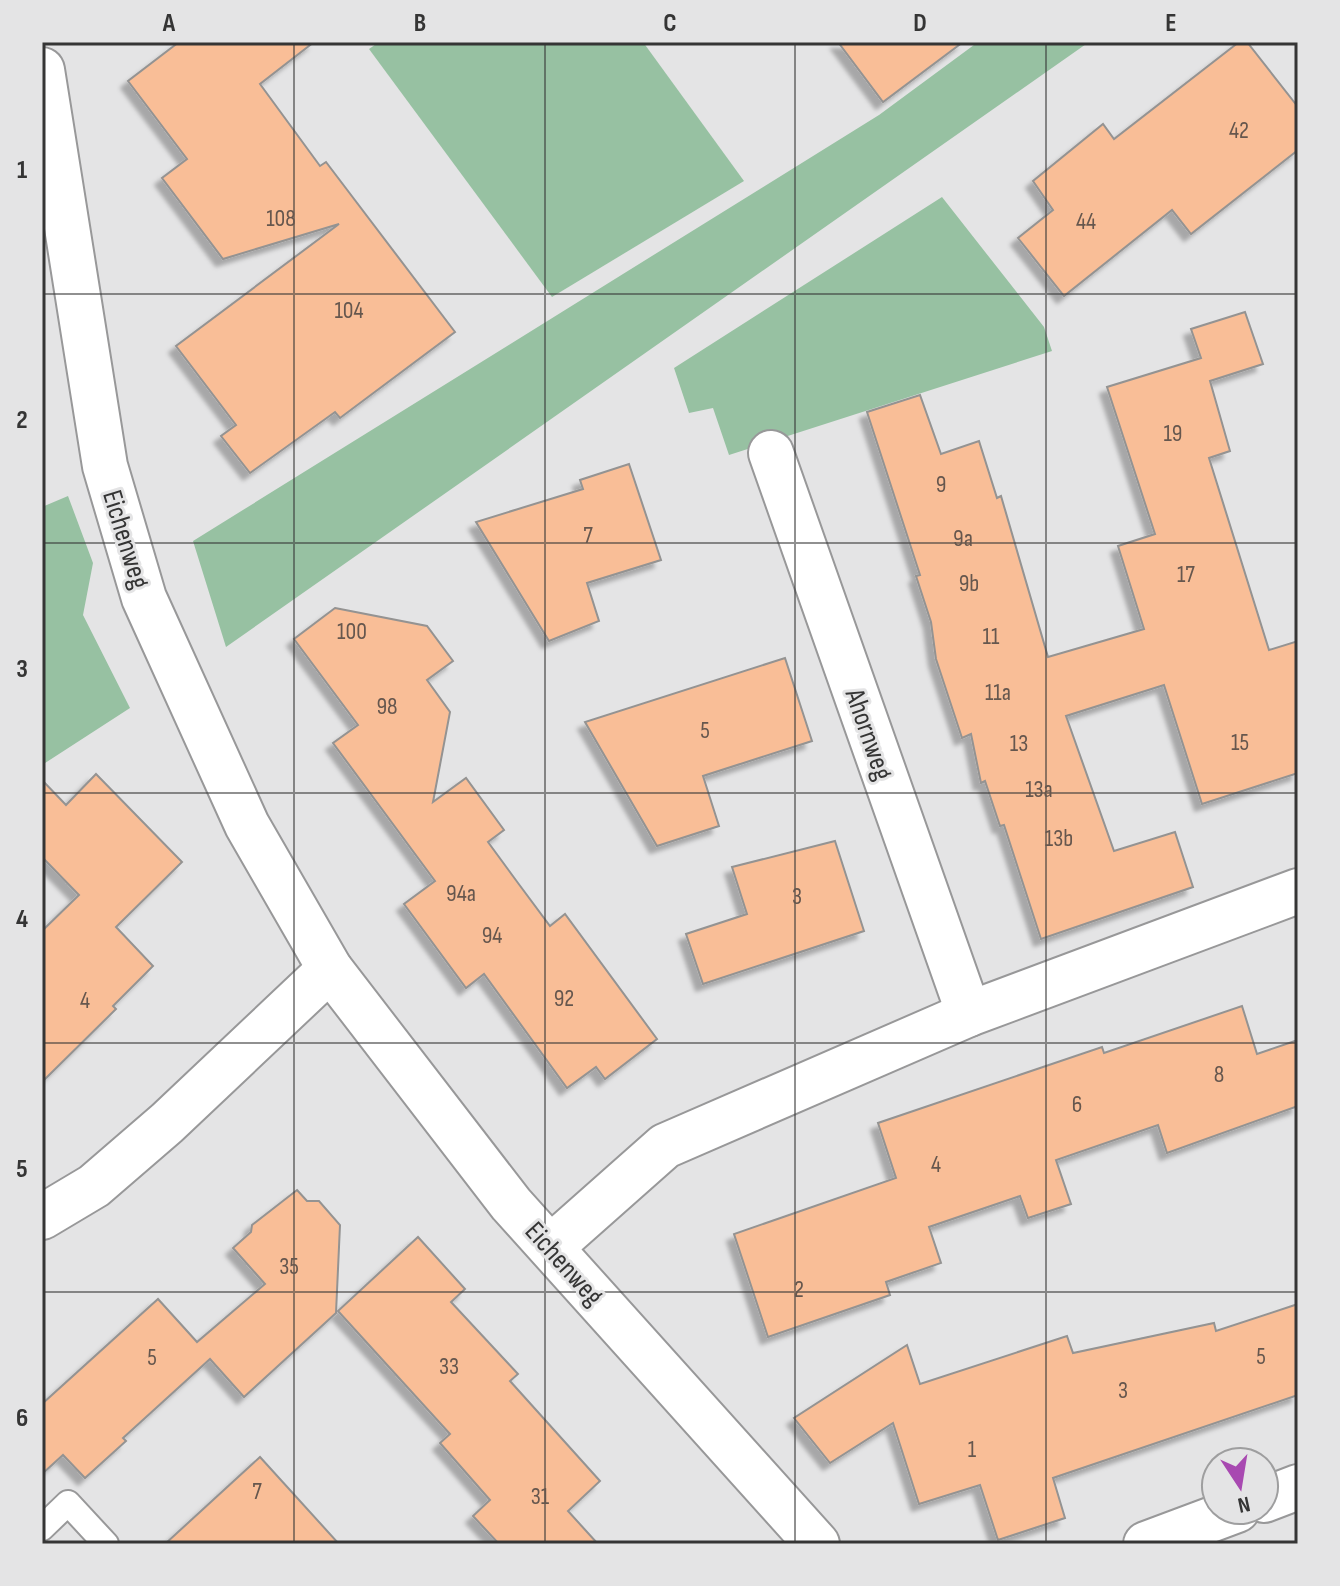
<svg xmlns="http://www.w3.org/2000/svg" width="1340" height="1586" font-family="'Sofia Sans Condensed',sans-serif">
<defs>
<filter id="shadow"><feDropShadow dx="-7" dy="7" stdDeviation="2" flood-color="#0004"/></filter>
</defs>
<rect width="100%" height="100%" fill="#e4e4e5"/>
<!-- green -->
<g fill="#97c1a2">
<path d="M379 42H643L744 181 552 297 369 49Z"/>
<path d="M978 42H1089L226 647 193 541 879 115Z"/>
<path d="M942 197 1044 327 1052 351 729 455 713 408 689 413 674 368Z"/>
<path d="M68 496 93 563 83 615 130 708 42 765V507Z"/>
</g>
<!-- building -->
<g fill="#f9be97" stroke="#949392" stroke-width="2" filter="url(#shadow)">
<path d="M179 42H314L260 84 320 166 326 162 455 332 340 418 335 412 250 473 221 436 236 425 176 346 339 224 223 259 162 178 187 159 128 81Z"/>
<path d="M838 42H963L883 102Z"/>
<path d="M1239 42H1247L1298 107V150L1191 234 1172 210 1064 296 1018 238 1053 210 1033 181 1103 124 1114 139Z"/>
<path d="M1245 312 1263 364 1210 381 1230 451 1209 458 1269 650 1298 641V773L1202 804 1164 685 1066 716 1114 851 1175 832 1193 887 1041 939 1004 825 1000 826 985 781 981 783 971 734 962 738 936 659 931 622 916 576 920 575 867 412 920 395 941 454 979 441 997 498 1001 496 1048 657 1144 629 1118 546 1155 534 1107 387 1201 358 1191 329Z"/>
<path d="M629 464 661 560 587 583 599 621 549 641 476 522 583 489 580 480Z"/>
<path d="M335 608 427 626 453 661 427 680 450 712 433 802 466 778 504 830 488 842 518 883 550 926 565 914 657 1039 605 1079 596 1067 567 1088 484 974 466 988 404 904 435 881 333 743 358 725 294 639Z"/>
<path d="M785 658 812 741 703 776 719 826 657 846 585 722Z"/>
<path d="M96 774 182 862 116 927 153 966 113 1006 116 1009 42 1082V931L79 895 42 857V780L66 805Z"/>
<path d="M835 841 864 931 703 984 686 934 747 914 732 867Z"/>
<path d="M1242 1006 1257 1054 1298 1040V1106L1167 1153 1158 1125 1056 1160 1071 1204 1028 1218 1020 1196 929 1227 941 1263 886 1282 890 1295 768 1337 734 1234 896 1178 878 1123 1102 1047 1104 1053Z"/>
<path d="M297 1190 307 1201H319L340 1225 336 1313 244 1397 210 1359 123 1438 126 1441 85 1478 63 1455 42 1474V1404L158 1299 197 1342 265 1284 233 1248 251 1232 252 1225Z"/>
<path d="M418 1237 465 1289 451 1302 518 1374 510 1381 600 1481 568 1511 598 1544H499L473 1516 490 1500 440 1443 450 1434 338 1311Z"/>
<path d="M1298 1304V1395L1053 1478 1065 1518 998 1540 980 1485 919 1504 893 1423 830 1463 794 1418 907 1345 920 1384 1067 1336 1073 1353 1214 1323 1216 1331Z"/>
<path d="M260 1457 339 1544H165Z"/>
</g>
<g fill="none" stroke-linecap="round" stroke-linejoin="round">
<defs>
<path id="service" d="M42 1528 68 1503 106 1544"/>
<g id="minor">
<path d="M42 70 105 466 144 598 247 825 330 969 511 1204 817 1544"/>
<path d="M771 453 969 1014"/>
<path d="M42 1217 94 1186 167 1123 330 969"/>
<path d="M551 1247 665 1146 969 1014 1298 891"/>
<path d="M1264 1500 1298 1487"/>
<path d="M1146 1544 1237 1510"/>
</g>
</defs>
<!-- service casing -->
<use href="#service" stroke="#989899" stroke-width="28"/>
<!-- minor casing -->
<use href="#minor" stroke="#989899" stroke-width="48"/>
<!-- service -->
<use href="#service" stroke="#fff" stroke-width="24"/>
<!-- minor -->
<use href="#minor" stroke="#fff" stroke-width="44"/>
</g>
<!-- grid -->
<path fill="none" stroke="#353535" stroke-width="2" stroke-opacity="0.55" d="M294 42V1544M545 42V1544M795 42V1544M1046 42V1544M42 294H1298M42 543H1298M42 793H1298M42 1043H1298M42 1292H1298"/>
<g text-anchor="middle" stroke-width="6" stroke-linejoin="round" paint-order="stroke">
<!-- number labels -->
<g font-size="24" fill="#66574e">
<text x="1239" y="138">42</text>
<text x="281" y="226">108</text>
<text x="1086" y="229">44</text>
<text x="349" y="318">104</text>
<text x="1173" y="441">19</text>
<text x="941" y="492">9</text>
<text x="588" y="543">7</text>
<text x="963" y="546">9a</text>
<text x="1186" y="582">17</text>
<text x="969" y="591">9b</text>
<text x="352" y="639">100</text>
<text x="991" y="644">11</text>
<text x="998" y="700">11a</text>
<text x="387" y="714">98</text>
<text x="705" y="738">5</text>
<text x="1240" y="750">15</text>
<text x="1019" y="751">13</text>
<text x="1039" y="797">13a</text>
<text x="1059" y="846">13b</text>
<text x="461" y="901">94a</text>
<text x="797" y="904">3</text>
<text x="492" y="943">94</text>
<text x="564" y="1006">92</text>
<text x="85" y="1008">4</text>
<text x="1219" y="1082">8</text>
<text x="1077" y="1112">6</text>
<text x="936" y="1172">4</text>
<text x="289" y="1274">35</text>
<text x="799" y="1297">2</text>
<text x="1261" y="1364">5</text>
<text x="152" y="1365">5</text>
<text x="449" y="1374">33</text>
<text x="1123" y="1398">3</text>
<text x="972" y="1457">1</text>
<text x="257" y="1499">7</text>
<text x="540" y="1504">31</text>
</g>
<!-- street labels -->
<g font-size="28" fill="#353535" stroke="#e4e4e5">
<text transform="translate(127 539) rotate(73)" y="10">Eichenweg</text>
<text transform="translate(870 734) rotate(71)" y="10">Ahornweg</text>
<text transform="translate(565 1263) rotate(48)" y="10">Eichenweg</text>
</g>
</g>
<!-- border -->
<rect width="1340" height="1586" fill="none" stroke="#e4e4e5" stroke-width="88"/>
<!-- north arrow -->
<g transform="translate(1240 1486) rotate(168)"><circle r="38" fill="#e4e4e5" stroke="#9e9e9f" stroke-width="2"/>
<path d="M0-6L14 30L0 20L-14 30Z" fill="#a849b1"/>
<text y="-12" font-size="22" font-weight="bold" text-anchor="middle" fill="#353535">N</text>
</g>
<rect x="44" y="44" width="1252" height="1498" fill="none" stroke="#353535" stroke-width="3"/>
<g font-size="26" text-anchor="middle" font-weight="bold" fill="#353535">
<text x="169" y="31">A</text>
<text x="420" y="31">B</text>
<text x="670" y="31">C</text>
<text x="920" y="31">D</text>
<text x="1171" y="31">E</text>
<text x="22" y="178">1</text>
<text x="22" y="428">2</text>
<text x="22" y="677">3</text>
<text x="22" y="927">4</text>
<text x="22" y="1177">5</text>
<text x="22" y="1426">6</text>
</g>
</svg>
